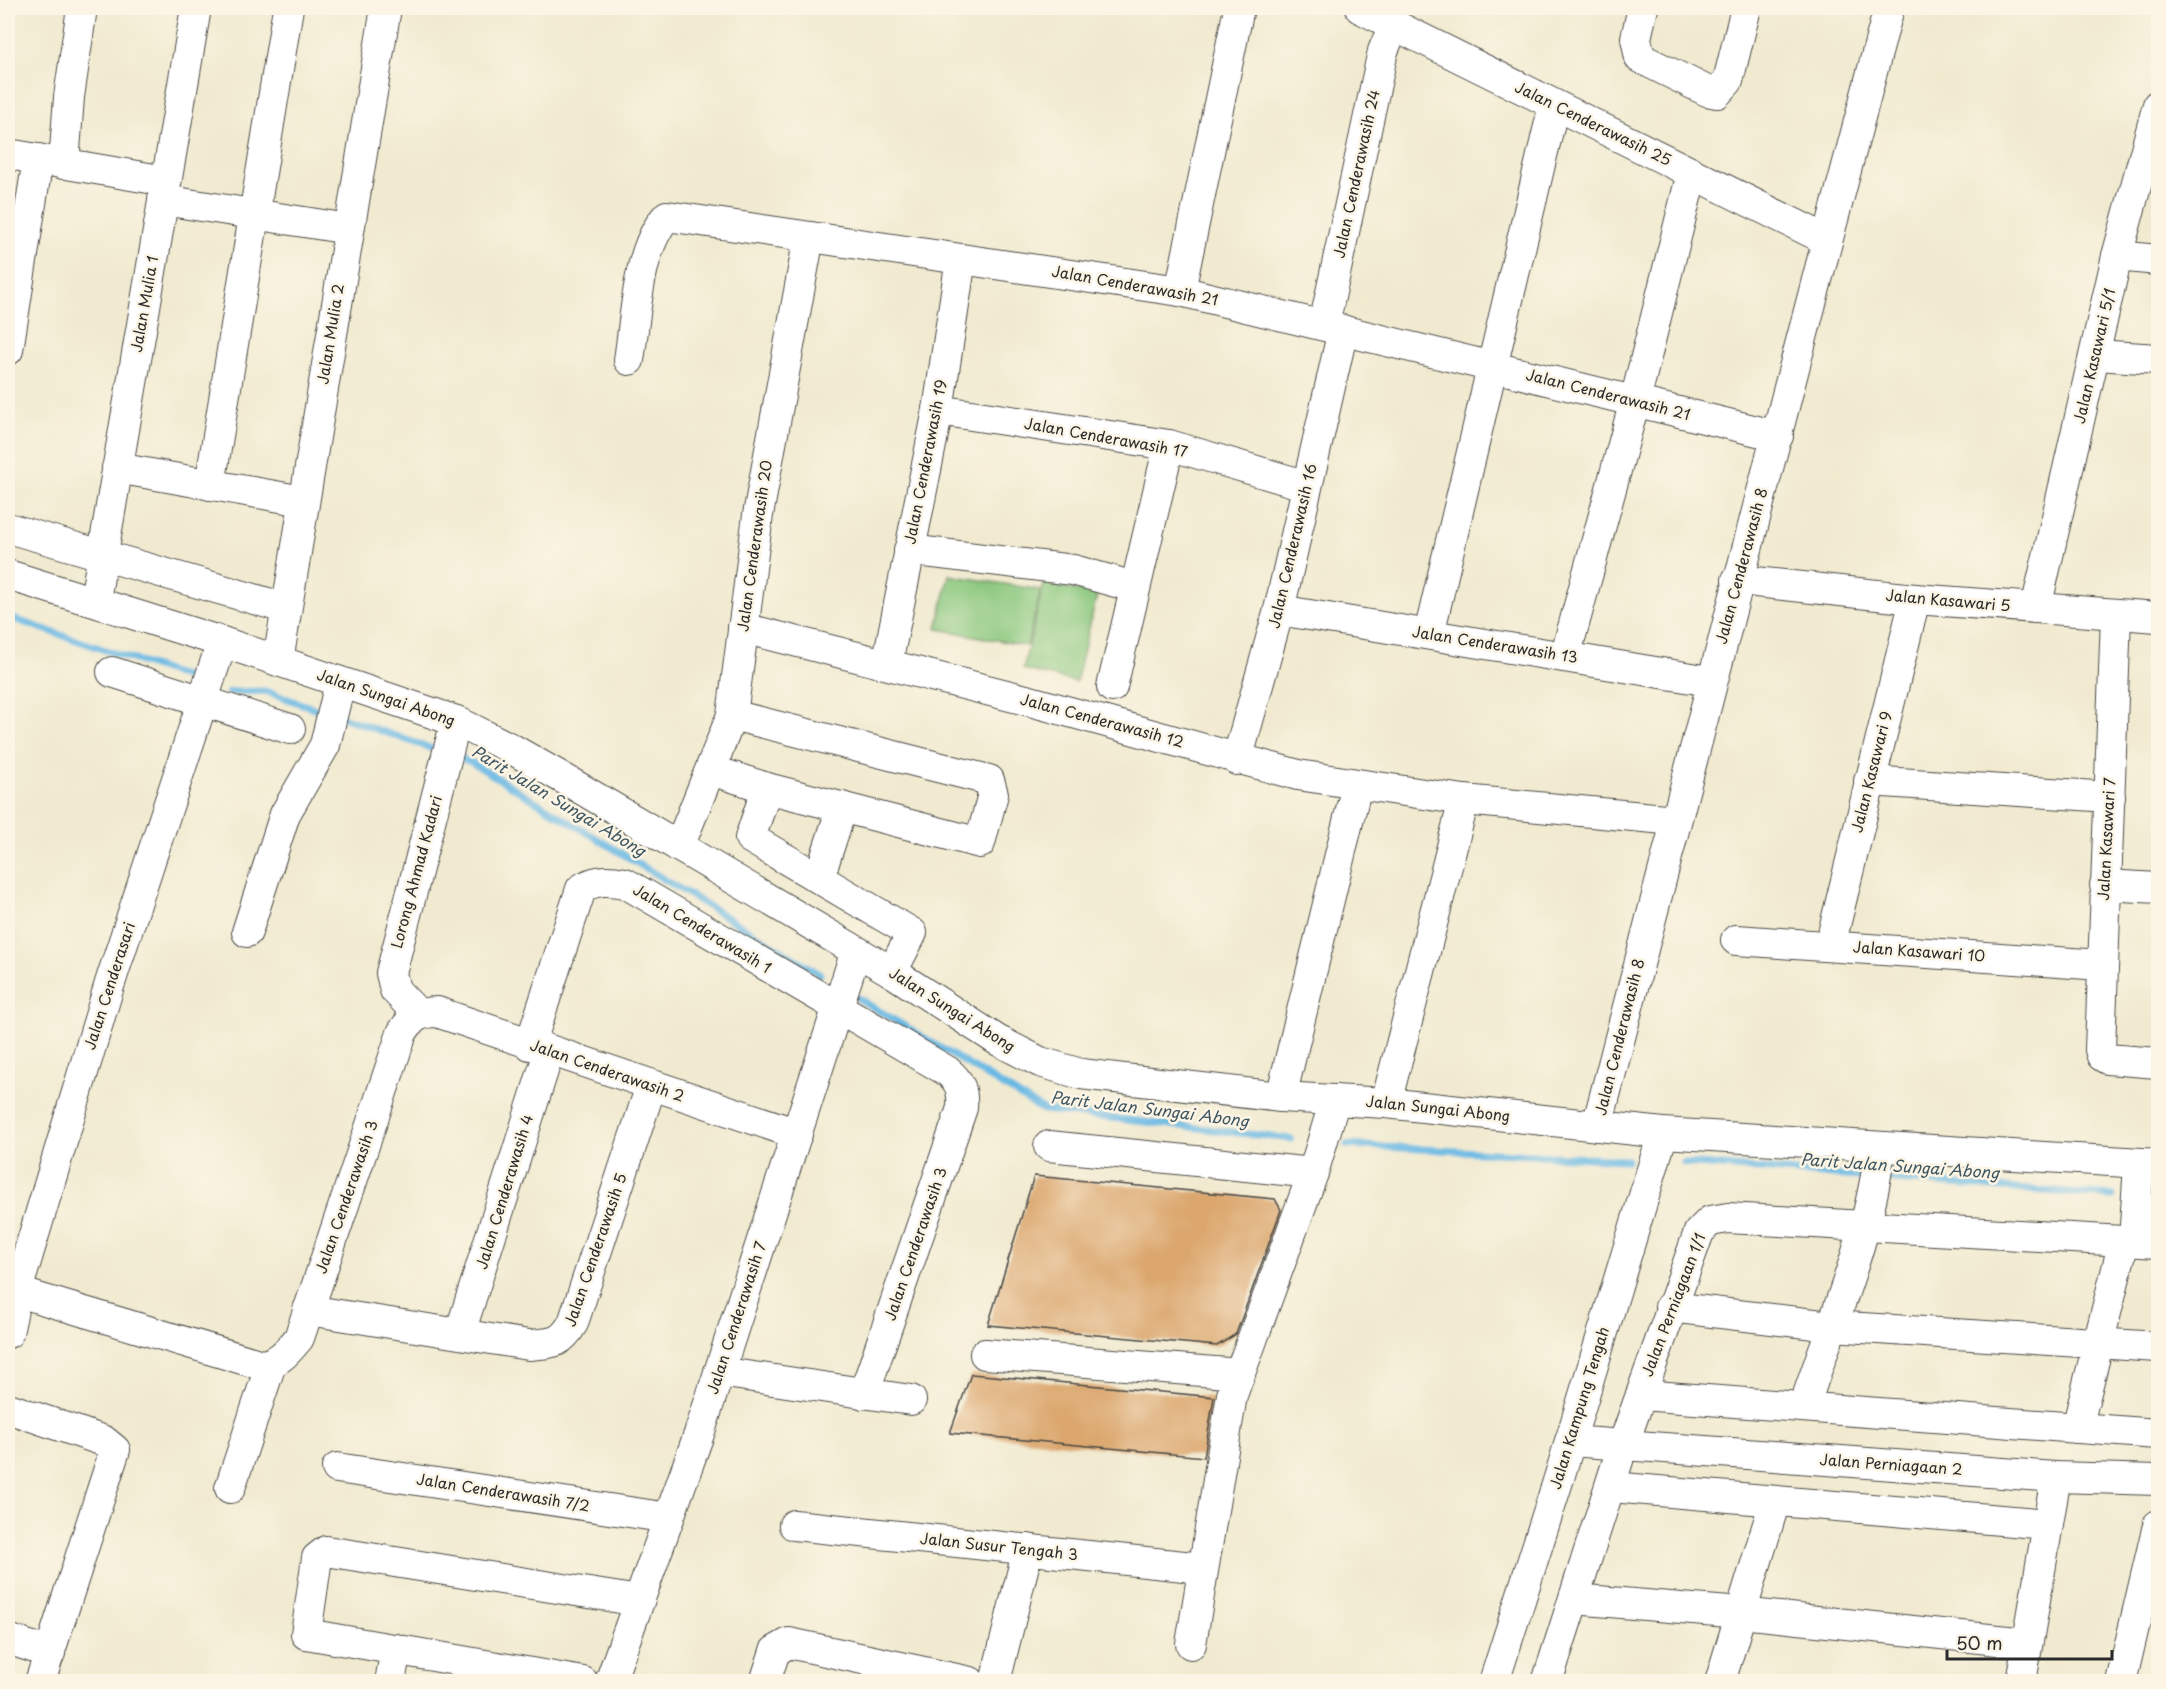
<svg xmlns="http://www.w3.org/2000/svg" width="2166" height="1689" font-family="'Playpen Sans',sans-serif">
<rect width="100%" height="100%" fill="#fcf5e5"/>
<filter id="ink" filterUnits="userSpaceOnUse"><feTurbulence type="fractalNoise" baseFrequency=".0167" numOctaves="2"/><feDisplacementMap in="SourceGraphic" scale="12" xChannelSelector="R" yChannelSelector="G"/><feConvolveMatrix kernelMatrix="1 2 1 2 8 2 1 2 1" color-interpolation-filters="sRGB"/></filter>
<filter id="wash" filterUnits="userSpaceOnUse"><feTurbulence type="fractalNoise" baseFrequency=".008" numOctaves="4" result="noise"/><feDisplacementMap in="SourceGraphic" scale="24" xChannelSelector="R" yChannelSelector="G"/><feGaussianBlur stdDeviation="1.35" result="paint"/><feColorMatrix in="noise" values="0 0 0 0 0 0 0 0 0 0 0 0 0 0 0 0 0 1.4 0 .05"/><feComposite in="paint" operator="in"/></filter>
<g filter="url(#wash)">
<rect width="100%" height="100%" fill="#f1ead0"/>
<!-- green -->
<g fill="#8ac87e" stroke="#5a7a54" stroke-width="1.5">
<path d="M949 575 1041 590 1027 646 937 629Z"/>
<path d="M1044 583 1097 595 1076 682 1023 669Z"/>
</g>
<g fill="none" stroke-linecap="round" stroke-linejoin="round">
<!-- stream -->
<g stroke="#6ab9e4" stroke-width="7">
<path d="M8 617 188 678"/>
<path d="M229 692 265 691 325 712"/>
<path d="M339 716 441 752"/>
<path d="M455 756 471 762 820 974"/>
<path d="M858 998 1043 1110 1291 1139"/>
<path d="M1347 1145 1627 1160"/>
<path d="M1684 1163 1870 1178"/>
<path d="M1884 1179 2113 1196"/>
<path d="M2156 1200H2158"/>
</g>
</g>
<g id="blocks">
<!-- building -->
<g fill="#dba76e">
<path d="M1034 1176 1275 1199 1281 1210 1236 1334 1217 1346 988 1325Z"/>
<path d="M971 1374 1214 1397 1204 1457 950 1433Z"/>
</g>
</g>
</g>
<g filter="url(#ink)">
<use href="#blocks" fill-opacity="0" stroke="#494844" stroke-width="1.5"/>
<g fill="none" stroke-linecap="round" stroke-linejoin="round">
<defs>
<g id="minor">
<path d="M1360 8 1827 240"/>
<path d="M1643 8 1636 38 1640 58 1707 91 1717 93 1728 81 1746 8"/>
<path d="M8 154 166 181"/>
<path d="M64 164 69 97 82 8"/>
<path d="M163 200 349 229"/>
<path d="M2117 256 2158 260"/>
<path d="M1180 291 1239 8"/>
<path d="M1324 325 1383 51 1394 25"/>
<path d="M8 350 38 159"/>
<path d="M2096 355 2158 359"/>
<path d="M629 360C636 317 637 249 667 216L1180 291 1778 436"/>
<path d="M938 410 1169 445 1307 486"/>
<path d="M117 468 303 501"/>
<path d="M210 485 288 8"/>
<path d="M8 528 285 608"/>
<path d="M909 550 1073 570 1134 587"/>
<path d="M8 575 222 642 456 721 512 749 566 780 892 972 997 1040 1040 1062 1081 1074 1281 1097 1386 1103 1663 1133 2158 1164"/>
<path d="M1737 580 1915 599 2158 617"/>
<path d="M95 600 196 8"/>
<path d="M2036 608 2117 256 2158 105"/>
<path d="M1279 610 1710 681"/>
<path d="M2116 616 2100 1050 2102 1056 2107 1059 2158 1063"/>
<path d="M743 628 1030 701 1298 775 1464 800 1675 820"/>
<path d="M1429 634 1554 105"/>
<path d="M1565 657 1635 401 1692 173"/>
<path d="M278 661 386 8"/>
<path d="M887 664 938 410 961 259"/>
<path d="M112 672 290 729"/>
<path d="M1112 687 1169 445"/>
<path d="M1237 760 1279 610 1343 330"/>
<path d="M711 770 767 788 980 843 993 794 989 780 732 715"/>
<path d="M1869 781 2110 797"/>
<path d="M767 788 750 838 912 933 892 972"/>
<path d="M679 847 732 715 758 515 809 237"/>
<path d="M819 878 842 807"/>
<path d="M2105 885 2158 888"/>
<path d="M247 932 285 814 325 745 340 683"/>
<path d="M1736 940 2102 965"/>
<path d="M1830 946 1915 599"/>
<path d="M418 1014 395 990 391 973 456 721"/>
<path d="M530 1045 581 889C596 879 608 880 625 883L947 1071C961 1082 963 1091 962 1108L864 1394"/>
<path d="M1281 1097 1357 785"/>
<path d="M1386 1103 1464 800"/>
<path d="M1597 1126C1693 752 1790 380 1889 8"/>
<path d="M1049 1146 1313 1173"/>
<path d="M2134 1241 2139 1164"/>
<path d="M8 1289 262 1365C279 1363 288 1351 299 1338L402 1033C411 1018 419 1012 437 1012L797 1134"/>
<path d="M1670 1307 1831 1326 2158 1347"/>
<path d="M308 1310 529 1345C553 1343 561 1344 573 1323L651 1086"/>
<path d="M8 1333 17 1291 110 983 222 642"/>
<path d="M460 1333 549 1052"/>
<path d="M985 1354 1240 1374"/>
<path d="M719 1372 911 1400"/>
<path d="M1641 1395 2158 1434"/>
<path d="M1804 1407C1831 1324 1871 1234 1880 1147"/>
<path d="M8 1408 104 1441 115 1450 40 1682"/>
<path d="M2077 1428 2124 1241"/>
<path d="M1570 1441 2056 1477 2158 1480"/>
<path d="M337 1468 669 1518"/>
<path d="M1611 1487 2048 1524"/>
<path d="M230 1488 271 1364"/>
<path d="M794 1525 1203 1568"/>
<path d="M1574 1599 1741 1613 2027 1643"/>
<path d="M8 1639 50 1653"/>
<path d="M1191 1644 1232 1395 1313 1173 1335 1100"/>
<path d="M390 1682 396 1649"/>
<path d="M583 1682 306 1634 317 1558 326 1551 639 1601"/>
<path d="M610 1682 699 1434 856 951"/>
<path d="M765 1682 775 1651 789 1643 970 1682"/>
<path d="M995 1682 1028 1549"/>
<path d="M1494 1682 1559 1478 1663 1133"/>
<path d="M1547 1682 1623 1445 1699 1232 1710 1221 1728 1218 2158 1243"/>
<path d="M1720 1682 1775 1501"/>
<path d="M2021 1682 2056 1477"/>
<path d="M2121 1682 2158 1525"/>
</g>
</defs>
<!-- minor casing -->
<use href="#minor" stroke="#494844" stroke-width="32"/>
<!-- minor -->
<use href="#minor" stroke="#fff" stroke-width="30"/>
</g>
</g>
<g text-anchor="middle" stroke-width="5" stroke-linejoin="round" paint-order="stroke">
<!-- street labels -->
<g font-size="15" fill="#2b2b2b" stroke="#fcf5e5">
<text transform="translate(1593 124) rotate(26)" y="5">Jalan Cenderawasih 25</text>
<text transform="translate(1357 174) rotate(-78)" y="5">Jalan Cenderawasih 24</text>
<text transform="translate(1135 286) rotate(10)" y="5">Jalan Cenderawasih 21</text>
<text transform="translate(145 304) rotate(-80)" y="5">Jalan Mulia 1</text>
<text transform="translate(331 334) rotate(-81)" y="5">Jalan Mulia 2</text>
<text transform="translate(2095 356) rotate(-77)" y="5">Jalan Kasawari 5/1</text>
<text transform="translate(1608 395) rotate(14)" y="5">Jalan Cenderawasih 21</text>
<text transform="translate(1106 438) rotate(10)" y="5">Jalan Cenderawasih 17</text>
<text transform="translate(926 462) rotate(-79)" y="5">Jalan Cenderawasih 19</text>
<text transform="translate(755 546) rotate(-82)" y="5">Jalan Cenderawasih 20</text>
<text transform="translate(1293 546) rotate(-77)" y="5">Jalan Cenderawasih 16</text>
<text transform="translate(1742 566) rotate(-75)" y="5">Jalan Cenderawasih 8</text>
<text transform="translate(1948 601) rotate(5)" y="5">Jalan Kasawari 5</text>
<text transform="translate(1495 645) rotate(9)" y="5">Jalan Cenderawasih 13</text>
<text transform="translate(386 698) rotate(19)" y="5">Jalan Sungai Abong</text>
<text transform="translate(1102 721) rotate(15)" y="5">Jalan Cenderawasih 12</text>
<text transform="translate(1872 772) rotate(-76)" y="5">Jalan Kasawari 9</text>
<text transform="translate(2107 839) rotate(-87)" y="5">Jalan Kasawari 7</text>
<text transform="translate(417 872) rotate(-75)" y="5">Lorong Ahmad Kadari</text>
<text transform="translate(702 929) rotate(31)" y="5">Jalan Cenderawasih 1</text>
<text transform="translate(1919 952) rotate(4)" y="5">Jalan Kasawari 10</text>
<text transform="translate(110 986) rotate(-72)" y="5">Jalan Cenderasari</text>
<text transform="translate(952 1010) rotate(32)" y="5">Jalan Sungai Abong</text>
<text transform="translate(1620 1037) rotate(-76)" y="5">Jalan Cenderawasih 8</text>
<text transform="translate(607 1071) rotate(19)" y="5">Jalan Cenderawasih 2</text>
<text transform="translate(1438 1109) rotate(6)" y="5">Jalan Sungai Abong</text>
<text transform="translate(505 1192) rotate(-73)" y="5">Jalan Cenderawasih 4</text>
<text transform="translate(347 1197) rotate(-71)" y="5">Jalan Cenderawasih 3</text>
<text transform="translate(916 1244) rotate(-71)" y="5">Jalan Cenderawasih 3</text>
<text transform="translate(596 1250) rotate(-71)" y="5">Jalan Cenderawasih 5</text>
<text transform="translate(1674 1305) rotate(-69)" y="5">Jalan Perniagaan 1/1</text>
<text transform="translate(737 1318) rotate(-72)" y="5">Jalan Cenderawasih 7</text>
<text transform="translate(1580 1408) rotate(-73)" y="5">Jalan Kampung Tengah</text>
<text transform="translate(1891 1465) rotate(4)" y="5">Jalan Perniagaan 2</text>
<text transform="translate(503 1493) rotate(9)" y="5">Jalan Cenderawasih 7/2</text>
<text transform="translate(999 1547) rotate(6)" y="5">Jalan Susur Tengah 3</text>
</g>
<!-- water labels -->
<g font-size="16" font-style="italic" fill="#3e5662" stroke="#fcf5e5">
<text transform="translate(559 801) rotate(31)" y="6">Parit Jalan Sungai Abong</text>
<text transform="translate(1150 1109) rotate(7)" y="6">Parit Jalan Sungai Abong</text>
<text transform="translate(1900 1166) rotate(4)" y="6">Parit Jalan Sungai Abong</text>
</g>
</g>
<!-- margin -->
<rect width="2166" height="1689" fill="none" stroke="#fcf5e5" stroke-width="30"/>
<!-- scale -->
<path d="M1947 1650v9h165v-9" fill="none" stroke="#2b2b2b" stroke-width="3"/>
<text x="1956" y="1650" font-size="18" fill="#2b2b2b" stroke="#fcf5e5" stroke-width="4.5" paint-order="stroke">50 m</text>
</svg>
